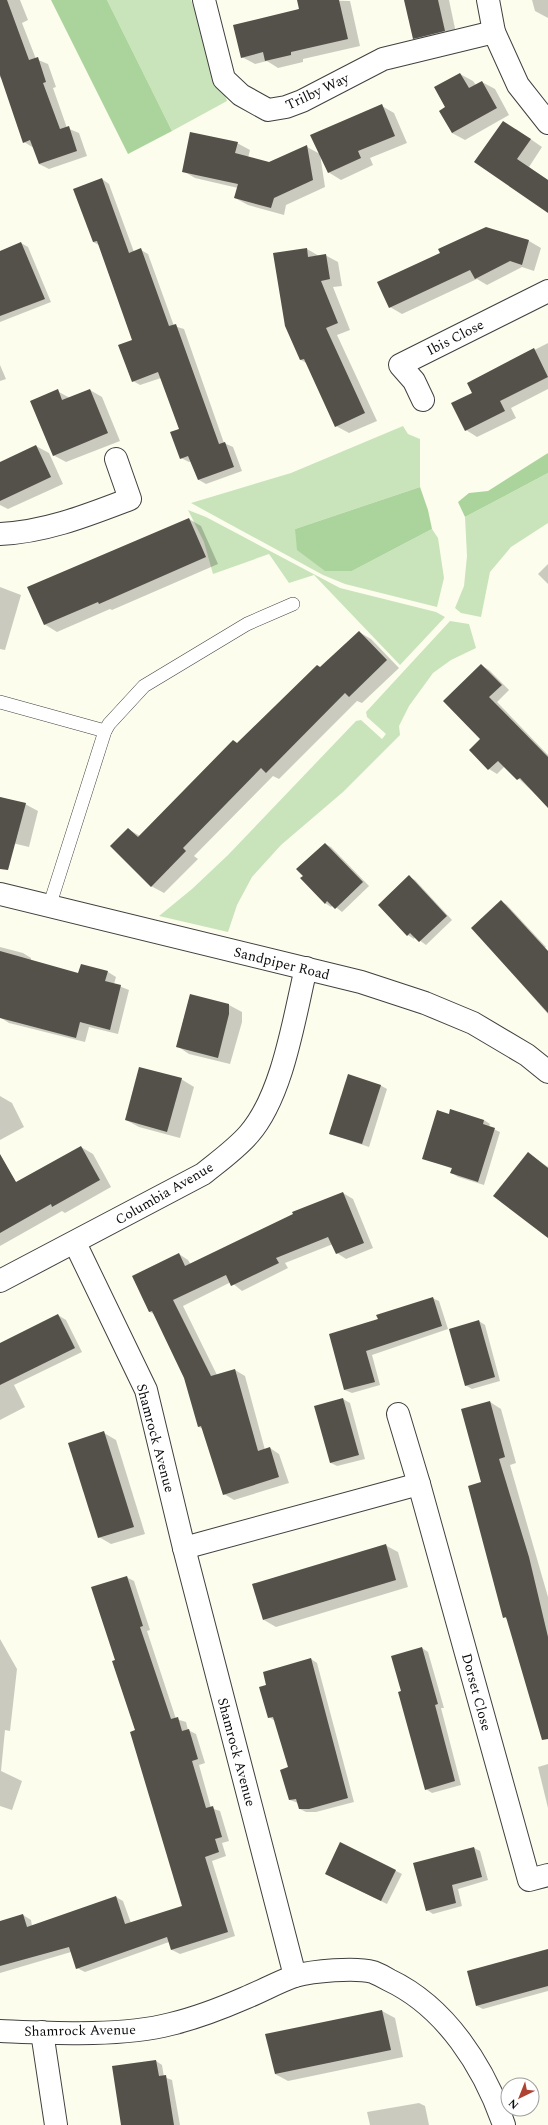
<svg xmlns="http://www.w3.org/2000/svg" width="548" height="2125" font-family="Spectral,serif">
<rect width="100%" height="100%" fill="#fdfdee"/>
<!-- green -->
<g fill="#c9e4bb">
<path d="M107 0H191L227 101 172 131Z"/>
<path d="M403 426 408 434 420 439V487L295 529 352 571 432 529 438 538 444 578 437 607 345 584 323 575 191 503 291 473Z"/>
<path d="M548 473V523L511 547 490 572 481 617 461 613 455 608 464 586 467 556 465 517Z"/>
<path d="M188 510 206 517 340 588 436 612 445 617 400 665 314 575 289 583 269 554 213 574 204 542Z"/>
<path d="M450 621 469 624 476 648 451 660 433 673 409 706 399 726 400 735 343 792 281 845 252 877 237 905 228 932 159 916 192 889 228 855 356 721 361 720 382 739 386 734 367 717 366 712Z"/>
</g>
<!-- forest -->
<g fill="#abd49c">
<path d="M51 0H107L172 131 128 154Z"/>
<path d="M548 453V473L465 517 458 502 469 493 488 491Z"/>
<path d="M420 487 428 510 432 529 352 571H325L297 550 295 529Z"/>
</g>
<!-- shadow -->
<g fill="#0003">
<path d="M0 0H20L28 20 22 23 36 59 48 64 56 87 53 88 67 128 79 133 87 156 49 169 39 164 34 148 24 142 2 79 0 77Z"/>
<path d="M309 0 350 1 360 46 303 59V62L278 68 267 61 255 64 242 57Z"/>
<path d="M405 0H449L457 38 426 45 414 38Z"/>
<path d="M532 0H548V18L535 11Z"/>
<path d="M460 74 473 81 476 85 482 82 495 89 509 115 465 140 452 133 446 108 435 88Z"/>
<path d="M382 106 394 113 407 143 370 158 373 165 341 180 328 172Z"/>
<path d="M516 129 542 147 529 167 548 180V211L476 162Z"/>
<path d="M237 143 250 150 248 158 270 163 307 147 320 154 325 187 286 205 284 215 248 205 235 198 238 188 195 178 183 171Z"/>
<path d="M102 179 109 184 134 252 141 250 148 254 174 326 184 329 224 443 233 447 242 471 206 484 199 480 192 461 189 462 181 458 180 429 161 378 140 385 133 381V341L99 245 93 242Z"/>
<path d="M486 228 529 241 541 248 534 271 522 267 487 285 477 279 402 314 390 307 441 253Z"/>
<path d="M21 243 28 247 51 302 0 322V252Z"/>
<path d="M307 249 319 256 325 255 338 262 342 286 333 287 350 330 337 335 377 421 349 433 336 426 308 364 301 360Z"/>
<path d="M548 343V389L511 408 516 418 477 437 466 430 473 393 468 384Z"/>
<path d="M0 365 6 379 0 381Z"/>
<path d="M90 390 102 397 120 441 66 462 53 455 57 391 70 398Z"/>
<path d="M36 446 49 453 63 484 8 509 0 505V463Z"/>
<path d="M189 519 201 526 218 564 112 610 110 609 57 632 44 624Z"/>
<path d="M548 564V584L538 574Z"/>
<path d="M0 587 21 595 5 650 0 649Z"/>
<path d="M359 632 371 639 399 668 362 703 357 701 279 779 273 776 194 856 198 859 164 893 151 886 128 829 140 836Z"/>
<path d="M481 665 489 670 509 690 497 702 548 755V806L505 766 497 774 489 769 482 739Z"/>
<path d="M0 797 25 804 38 811 29 847 0 840Z"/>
<path d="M325 844 331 847 369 886 342 912 333 905 331 907 325 903Z"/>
<path d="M409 877 415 880 452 920 426 945 415 937 414 939 408 935 379 905Z"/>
<path d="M501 901 507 905 546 947 543 949 548 954V1014L472 928Z"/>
<path d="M0 947 23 953 31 958V961L79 974 108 972 116 977 114 984 129 990 118 1034 89 1027 85 1042 9 1023 1 1018Z"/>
<path d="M190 995 229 1005 242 1012V1022L230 1064 189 1054 177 1046Z"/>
<path d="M181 1079 194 1087 180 1138 139 1127 126 1120Z"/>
<path d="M380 1085 387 1089 369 1147 330 1134Z"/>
<path d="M0 1096 12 1103 24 1127 0 1140Z"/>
<path d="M450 1115 484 1120 490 1124 489 1127 500 1132 484 1185 458 1177 452 1173 453 1169 423 1158Z"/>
<path d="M81 1147 93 1154 111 1187 65 1213 62 1211 0 1246V1189L15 1181 17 1183Z"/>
<path d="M528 1153 548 1167V1237Z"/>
<path d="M343 1193 353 1199 373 1248 346 1259 337 1253 333 1244 285 1263 288 1268 242 1291 231 1282 183 1306 217 1375 235 1370 245 1376 265 1450 270 1448 279 1454 289 1483 234 1500 224 1494 203 1429 199 1427 185 1378 154 1314 150 1312 133 1277 179 1254 188 1260 191 1265Z"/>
<path d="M432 1298 439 1301 448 1329 372 1355 380 1385 352 1393 345 1390 379 1320Z"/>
<path d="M58 1315 66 1320 82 1352 14 1385 25 1407 0 1420V1354Z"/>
<path d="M479 1321 485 1325 500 1381 472 1389 465 1385Z"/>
<path d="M343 1399 350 1403 365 1459 337 1466 331 1463Z"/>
<path d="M490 1402 501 1409 516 1463 510 1465 548 1597V1702L507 1619 504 1617 482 1483Z"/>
<path d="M104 1433 116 1440 145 1534 111 1544 99 1537Z"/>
<path d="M385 1545 398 1552 408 1587 276 1627 264 1620Z"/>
<path d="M126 1577 134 1581 150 1630 147 1631 176 1719 186 1722 188 1730 196 1734 205 1763 199 1765 211 1808 220 1811 229 1841 222 1843 226 1856 212 1861 235 1936 180 1954 172 1950 169 1942 85 1972 77 1968 71 1952 0 1973V1922L23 1915 31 1920 32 1926 116 1897 123 1901 131 1923 184 1906 116 1660Z"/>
<path d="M0 1639 17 1669 10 1731 5 1730 1 1771 22 1781 12 1810 0 1806Z"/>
<path d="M422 1648 428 1652 444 1708H441L461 1785 432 1793 426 1789 402 1692Z"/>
<path d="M311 1659 317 1663 354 1802 316 1812H306L300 1809 298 1803 290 1800 289 1768 275 1721 269 1717 267 1685Z"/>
<path d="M548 1764V1808L538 1767Z"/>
<path d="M341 1843 402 1874 387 1904 332 1877Z"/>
<path d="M474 1848 480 1851 488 1880 458 1889 462 1906 433 1914 427 1910Z"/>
<path d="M548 1951V1991L483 2009 477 2006Z"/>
<path d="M382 2011 395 2018 403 2057 288 2081 275 2074Z"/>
<path d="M156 2061 162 2065 164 2077 172 2080 180 2125H122Z"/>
<path d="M419 2103 425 2106 429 2125H370L367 2112Z"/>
</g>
<!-- building -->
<g fill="#54504a">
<path d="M0 0H7L29 60 38 57 46 82 43 83 60 129 69 126 77 151 39 164 30 140 23 143 0 75Z"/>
<path d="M297 0H339L348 39 291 52V55L265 61 263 52 241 58 233 25 299 9Z"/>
<path d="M404 0H438L445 31 413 39Z"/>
<path d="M460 73 469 88 482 81 497 108 452 133 439 111 445 107 434 87Z"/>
<path d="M382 104 395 136 358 151 361 158 328 173 310 135Z"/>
<path d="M503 121 531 139 517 159 548 180V213L474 162Z"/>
<path d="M190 132 238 142 235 153 269 162 307 145 313 180 274 198 271 208 234 198 238 184 182 172Z"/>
<path d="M102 178 129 253 141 248 169 326 176 324 219 444 225 442 234 467 198 480 188 456 180 459 170 432 179 429 158 372 132 382 118 345 132 340 97 241 93 242 73 189Z"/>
<path d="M486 227 529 240 522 265 510 261 475 279 470 270 389 308 377 282 440 253 438 249Z"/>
<path d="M21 242 45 299 0 316V251Z"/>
<path d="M307 248 308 257 326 254 330 279 321 281 338 323 326 328 365 413 335 427 304 359 300 360 285 326 273 253Z"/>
<path d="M534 348 548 377 500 401 505 411 465 431 451 403 472 393 467 383Z"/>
<path d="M58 389 62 400 90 389 108 433 53 456 30 401Z"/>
<path d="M36 445 51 477 0 501V462Z"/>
<path d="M189 518 206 557 99 604 98 602 44 625 27 587Z"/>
<path d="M359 631 387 660 349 697 345 693 266 773 261 768 183 848 186 851 151 887 110 846 128 828 138 837 233 740 237 743 317 665 320 667Z"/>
<path d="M481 664 502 685 489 697 548 757V808L520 778 517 780 498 761 488 770 469 750 480 739 443 701Z"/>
<path d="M0 797 26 803 8 870 0 869Z"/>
<path d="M325 843 363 882 335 909 327 901 325 904 300 878 303 876 296 869Z"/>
<path d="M409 875 447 916 419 942 410 933 407 936 378 905Z"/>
<path d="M501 900 548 951V1013L471 928Z"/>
<path d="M0 951 78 973 81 964 108 971 105 981 121 985 110 1030 80 1022 76 1038 0 1018Z"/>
<path d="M190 994 229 1004V1014L218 1058 176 1047Z"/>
<path d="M139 1067 182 1078 167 1132 125 1120Z"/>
<path d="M348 1074 381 1085 362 1144 329 1134Z"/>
<path d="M450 1109 484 1120 483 1124 495 1128 478 1182 450 1173 452 1168 422 1159 437 1110 449 1114Z"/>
<path d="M81 1146 100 1180 52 1207 51 1204 0 1233V1154L16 1182Z"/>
<path d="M528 1152 548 1168V1238L493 1196Z"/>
<path d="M343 1192 364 1243 336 1254 328 1237 276 1258 279 1263 231 1286 226 1275 173 1300 211 1376 235 1369 258 1451 270 1447 279 1477 223 1495 201 1426 198 1427 184 1378 152 1311 149 1312 132 1276 179 1253 185 1266 293 1214 292 1212Z"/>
<path d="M433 1297 442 1326 366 1351 375 1382 344 1390 329 1334 378 1319 376 1315Z"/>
<path d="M58 1314 75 1348 0 1385V1343Z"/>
<path d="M479 1320 495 1377 465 1386 449 1329Z"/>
<path d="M343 1398 359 1455 330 1463 314 1406Z"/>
<path d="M490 1401 505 1457 499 1459 529 1557 548 1637V1739L542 1740 506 1617 503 1618 468 1486 481 1482 461 1409Z"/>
<path d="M104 1431 134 1527 98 1538 68 1443Z"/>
<path d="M386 1544 396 1580 263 1620 252 1584Z"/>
<path d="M127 1576 143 1626 140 1627 171 1719 178 1717 182 1731 189 1729 198 1759 192 1761 206 1808 213 1806 222 1837 215 1839 219 1852 205 1857 228 1932 171 1950 167 1937 76 1969 69 1947 0 1966V1921L23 1914 27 1927 116 1896 125 1924 182 1906 130 1732 135 1730 112 1661 115 1660 91 1587Z"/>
<path d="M422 1647 438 1704 435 1705 455 1781 425 1790 398 1692 401 1691 391 1656Z"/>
<path d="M311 1658 348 1798 309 1809H299L296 1799 289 1800 280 1770 288 1767 273 1717 268 1718 259 1687 266 1685 263 1672Z"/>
<path d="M340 1842 396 1870 381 1901 325 1874Z"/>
<path d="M474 1847 482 1877 452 1885 456 1903 426 1911 413 1863Z"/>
<path d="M548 1949V1986L476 2006 467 1971Z"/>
<path d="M382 2010 391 2050 275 2074 265 2034Z"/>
<path d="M156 2060 159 2076 166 2075 174 2125H121L112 2066Z"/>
</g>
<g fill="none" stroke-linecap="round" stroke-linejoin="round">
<defs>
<g id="service">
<path d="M0 702 105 731"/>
<path d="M49 907 105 731 109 724 144 686 247 624 293 604"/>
</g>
<g id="minor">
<path d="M204 0 224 79 241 95 268 110 286 107 302 101 383 59 494 32"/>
<path d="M488 0 494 32 518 85 548 123"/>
<path d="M423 400 414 381 400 365 548 291"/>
<path d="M0 534C46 532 88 515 130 499L116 459"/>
<path d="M0 894 361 982 425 1003 473 1023 527 1055 548 1072"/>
<path d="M75 1243 146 1390 184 1548 295 1976"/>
<path d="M0 1281 203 1174C219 1161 236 1149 249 1134 283 1095 294 1018 306 968"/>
<path d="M398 1414 419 1484"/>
<path d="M184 1548 419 1484 529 1880 548 1875"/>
<path d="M0 2031C52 2033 121 2037 171 2024 196 2018 222 2008 245 1998 262 1991 278 1982 295 1976 313 1971 355 1967 373 1972 378 1974 384 1977 389 1980 446 2007 484 2067 504 2125"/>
<path d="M42 2032 56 2125"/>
</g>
</defs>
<!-- service casing -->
<use href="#service" stroke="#404040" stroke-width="14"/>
<!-- minor casing -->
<use href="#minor" stroke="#404040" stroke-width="24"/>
<!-- service -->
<use href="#service" stroke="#fff" stroke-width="13"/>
<!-- minor -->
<use href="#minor" stroke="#fff" stroke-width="22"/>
</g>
<g text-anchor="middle" stroke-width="4" stroke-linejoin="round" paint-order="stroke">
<!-- street labels -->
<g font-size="14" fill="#0d0d0d" stroke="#fff">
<text transform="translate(317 91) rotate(-25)" y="5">Trilby Way</text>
<text transform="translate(455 337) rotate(-27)" y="5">Ibis Close</text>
<text transform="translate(282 963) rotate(14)" y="5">Sandpiper Road</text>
<text transform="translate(164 1193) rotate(-30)" y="5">Columbia Avenue</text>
<text transform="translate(156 1438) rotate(75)" y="5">Shamrock Avenue</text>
<text transform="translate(477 1692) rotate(75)" y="5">Dorset Close</text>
<text transform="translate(237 1752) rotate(75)" y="5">Shamrock Avenue</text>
<text transform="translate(80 2030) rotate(-1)" y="5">Shamrock Avenue</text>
</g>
</g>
<!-- north arrow -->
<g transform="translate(520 2097) rotate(223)"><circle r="19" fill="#ffffff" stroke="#9e9e9e"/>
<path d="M0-3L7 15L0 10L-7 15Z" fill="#af4332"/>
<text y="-6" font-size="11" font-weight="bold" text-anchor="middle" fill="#0d0d0d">N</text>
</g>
</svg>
